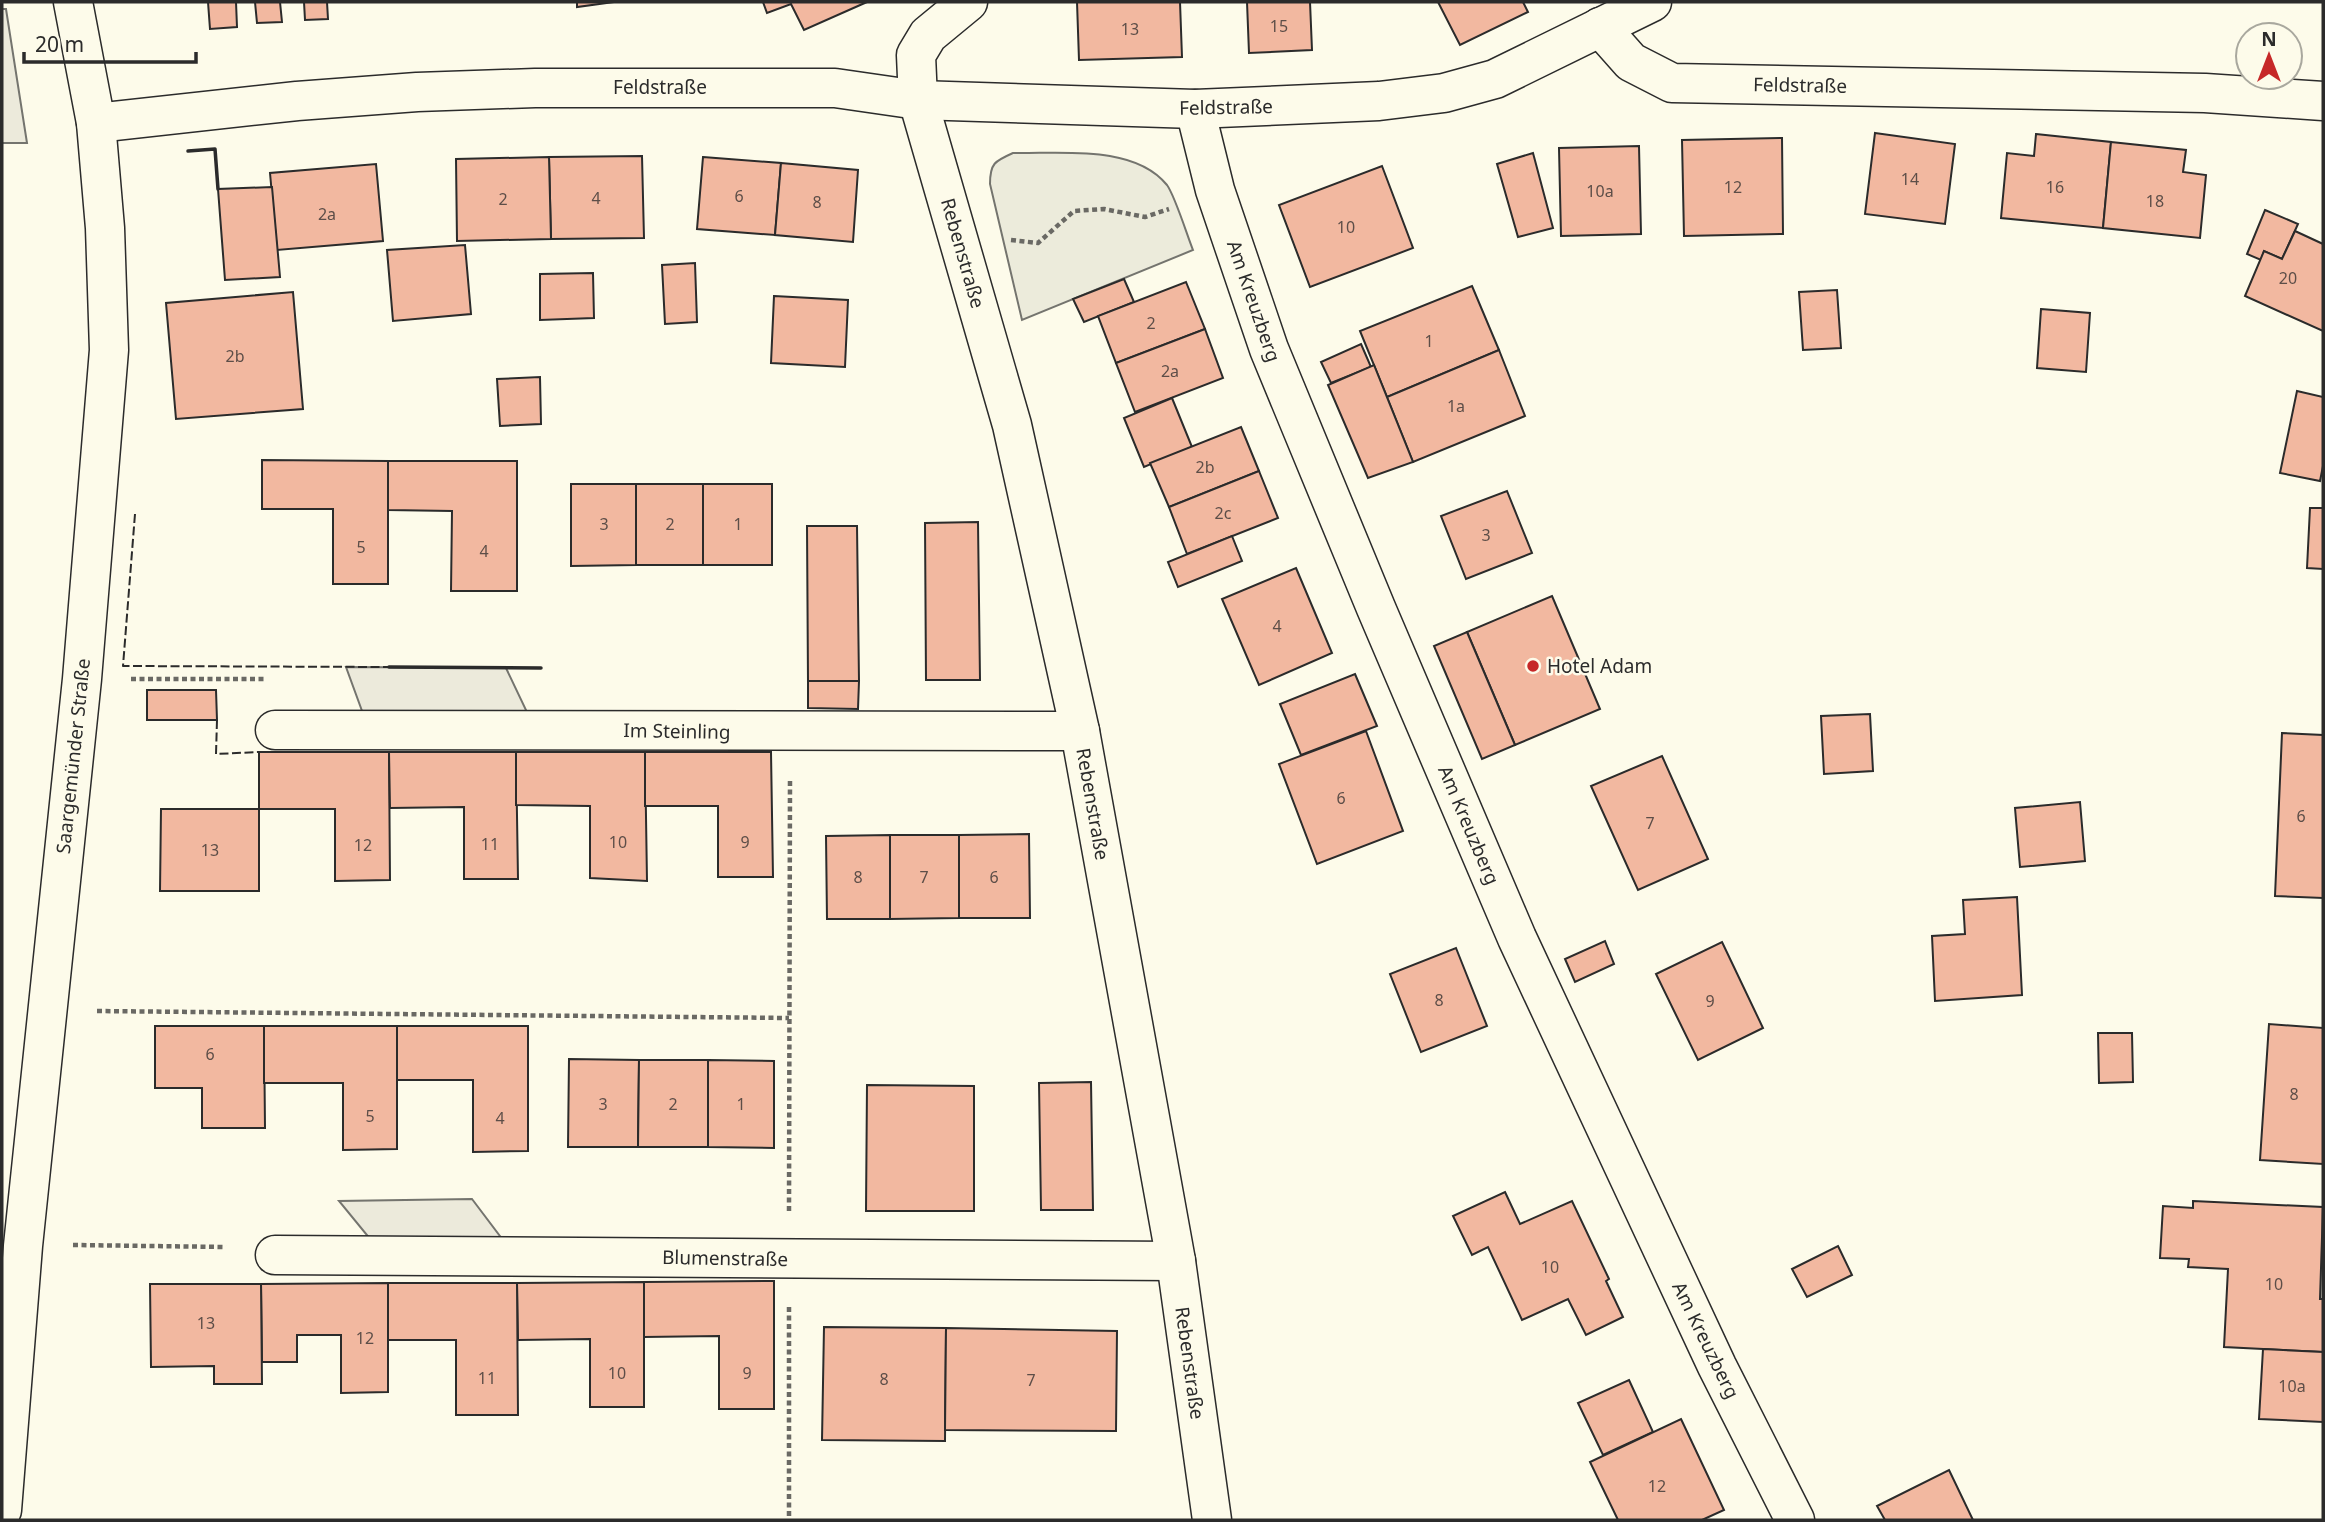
<svg xmlns="http://www.w3.org/2000/svg" width="2325" height="1522" font-family="'Noto Sans',sans-serif">
<rect width="100%" height="100%" fill="#fdfbea"/>
<!-- green -->
<path fill="#ecebdb" stroke="#74746e" stroke-width="2" d="M1013 153C1060 154 1134 144 1167 185 1175 196 1187 235 1193 250L1022 320 990 184C990 163 995 161 1013 153Z"/>
<!-- parking -->
<g fill="#eceadb" stroke="#74746e" stroke-width="2">
<path d="M2 9H6L27 143H2Z"/>
<path d="M346 667 506 668 535 729 369 730Z"/>
<path d="M472 1199 515 1256H384L339 1201Z"/>
</g>
<!-- building -->
<g fill="#f2b8a0" stroke="#2b2b2b" stroke-width="2">
<path d="M208 2H236L237 27 210 29Z"/>
<path d="M255 2H280L282 22 257 23Z"/>
<path d="M304 2H327L328 19 305 20Z"/>
<path d="M577 2H614L577 7Z"/>
<path d="M763 2H867L804 30 791 4 767 13Z"/>
<path d="M1077 2H1180L1182 57 1079 60Z"/>
<path d="M1247 2H1310L1312 50 1249 53Z"/>
<path d="M1438 2H1523L1528 12 1460 45Z"/>
<path d="M1875 133 1955 144 1945 224 1865 214Z"/>
<path d="M2036 134 2111 142 2103 228 2001 218 2007 153 2034 156Z"/>
<path d="M1782 138 1783 234 1684 236 1682 140Z"/>
<path d="M2111 142 2186 150 2183 172 2206 175 2200 238 2103 228Z"/>
<path d="M1639 146 1641 234 1561 236 1559 148Z"/>
<path d="M1533 153 1553 228 1518 237 1497 164Z"/>
<path d="M642 156 644 238 551 239 549 157Z"/>
<path d="M549 157 551 239 457 241 456 159Z"/>
<path d="M703 157 781 163 775 235 697 229Z"/>
<path d="M781 163 858 170 853 242 775 235Z"/>
<path d="M376 164 383 241 277 250 270 173Z"/>
<path d="M1382 166 1413 248 1310 287 1279 205Z"/>
<path d="M272 187 280 277 225 280 218 189Z"/>
<path d="M2265 210 2298 224 2282 259 2264 251 2261 260 2247 254Z"/>
<path d="M2295 231 2323 244V331L2245 296 2264 251 2282 259Z"/>
<path d="M465 245 471 314 393 321 387 250Z"/>
<path d="M695 263 697 322 665 324 662 265Z"/>
<path d="M593 273 594 318 540 320V274Z"/>
<path d="M1124 279 1134 302 1084 322 1073 299Z"/>
<path d="M1186 282 1205 329 1116 363 1098 316Z"/>
<path d="M1472 286 1499 350 1387 397 1360 331Z"/>
<path d="M1837 290 1841 348 1803 350 1799 292Z"/>
<path d="M293 292 303 409 176 419 166 303Z"/>
<path d="M774 296 848 300 845 367 771 363Z"/>
<path d="M2041 309 2090 313 2086 372 2037 368Z"/>
<path d="M1205 329 1223 378 1135 412 1116 363Z"/>
<path d="M1361 344 1371 367 1331 383 1321 362Z"/>
<path d="M1499 350 1525 416 1413 462 1387 397Z"/>
<path d="M1374 365 1413 462 1368 478 1328 385Z"/>
<path d="M540 377 541 424 500 426 497 379Z"/>
<path d="M2297 391 2323 397V466L2320 481 2280 473Z"/>
<path d="M1172 398 1192 447 1144 467 1124 418Z"/>
<path d="M1241 427 1259 471 1169 507 1150 463Z"/>
<path d="M262 460 388 461V584H333V509H262Z"/>
<path d="M388 461H517V591H451L452 511 388 510Z"/>
<path d="M1259 471 1278 518 1187 554 1169 507Z"/>
<path d="M571 484H636V565L571 566Z"/>
<rect x="636" y="484" width="67" height="81"/>
<rect x="703" y="484" width="69" height="81"/>
<path d="M1507 491 1532 553 1466 579 1441 516Z"/>
<path d="M2310 508H2323V569L2307 568Z"/>
<path d="M978 522 980 680H926L925 523Z"/>
<path d="M807 526H857L859 681H808Z"/>
<path d="M1232 536 1242 561 1178 587 1168 562Z"/>
<path d="M1296 568 1332 653 1259 685 1222 599Z"/>
<path d="M1552 596 1600 709 1515 745 1467 632Z"/>
<path d="M1467 632 1515 745 1482 759 1434 646Z"/>
<path d="M1355 674 1377 726 1301 755 1280 704Z"/>
<path d="M808 681H859L858 709 808 708Z"/>
<path d="M147 690H216L217 720H147Z"/>
<path d="M1870 714 1873 771 1824 774 1821 716Z"/>
<path d="M1366 731 1403 831 1317 864 1279 764Z"/>
<path d="M2282 733 2323 735V898L2275 896Z"/>
<path d="M259 752H389L390 880 335 881V809H259Z"/>
<path d="M389 752H516L518 879H464V807L390 808Z"/>
<path d="M516 752H645L647 881 590 878V806L516 805Z"/>
<path d="M645 752H771L773 877H718V806H645Z"/>
<path d="M1662 756 1708 859 1638 890 1591 786Z"/>
<path d="M2080 802 2085 861 2020 867 2015 808Z"/>
<path d="M161 809H259V891H160Z"/>
<path d="M1029 834 1030 918H959V835Z"/>
<path d="M890 835V919H827L826 836Z"/>
<path d="M890 835H959V918L890 919Z"/>
<path d="M2017 897 2022 995 1935 1001 1932 936 1965 934 1963 900Z"/>
<path d="M1605 941 1614 964 1575 982 1565 959Z"/>
<path d="M1722 942 1763 1028 1698 1060 1656 974Z"/>
<path d="M1456 948 1487 1026 1421 1052 1390 974Z"/>
<path d="M2323 1019V1164L2260 1160 2269 1024 2323 1028Z"/>
<path d="M155 1026H264L265 1128H202V1088H155Z"/>
<path d="M264 1026H397V1149L343 1150V1083H264Z"/>
<path d="M397 1026H528V1151L473 1152V1080H397Z"/>
<path d="M2098 1033H2132L2133 1082 2099 1083Z"/>
<path d="M569 1059 639 1060 638 1147H568Z"/>
<path d="M639 1060H708V1147H638Z"/>
<path d="M708 1060 774 1061V1148L708 1147Z"/>
<path d="M1091 1082 1093 1210H1041L1039 1083Z"/>
<path d="M867 1085 974 1086V1211H866Z"/>
<path d="M1505 1192 1520 1224 1572 1201 1609 1279 1606 1281 1623 1317 1586 1335 1568 1299 1522 1320 1488 1247 1472 1255 1453 1216Z"/>
<path d="M2193 1201 2323 1207 2320 1299H2323V1352L2224 1347 2228 1269 2188 1267 2189 1259 2160 1258 2163 1206 2193 1208Z"/>
<path d="M1838 1246 1852 1275 1807 1297 1792 1269Z"/>
<path d="M774 1281V1409H719V1336L644 1337V1282Z"/>
<path d="M644 1282V1407H590V1339L518 1340 517 1283Z"/>
<path d="M388 1283H517L518 1415H456V1340H388Z"/>
<path d="M388 1283V1392L341 1393V1335H297V1362H262L261 1284Z"/>
<path d="M150 1284H261L262 1384H214V1366L151 1367Z"/>
<path d="M824 1327 946 1328 945 1441 822 1440Z"/>
<path d="M946 1328 1117 1331 1116 1431 945 1430Z"/>
<path d="M2263 1349 2323 1352V1422L2259 1419Z"/>
<path d="M1629 1380 1653 1432 1603 1455 1578 1403Z"/>
<path d="M1681 1419 1724 1510 1702 1520H1618L1590 1462Z"/>
<path d="M1949 1470 1973 1520H1885L1877 1506Z"/>
</g>
<g fill="none" stroke-linecap="round" stroke-linejoin="round">
<defs>
<g id="minor">
<path d="M968 2 928 35 916 55 918 100 1012 425 1080 731 1176 1261 1212 1520"/>
<path d="M1600 27 1631 62 1672 83 2205 93 2323 101"/>
<path d="M1195 109 1215 190 1269 349 1376 608 1517 938 1717 1366 1795 1520"/>
<path d="M96 123 297 101 417 92 535 88H835L918 100 1195 109 1379 101 1444 93 1495 79 1652 2"/>
<path d="M275 730 1080 731"/>
<path d="M275 1255 1176 1261"/>
</g>
<path id="tertiary" d="M2 1510 23 1246 82 679 109 350 105 228 96 123 73 2"/>
</defs>
<!-- minor casing -->
<use href="#minor" stroke="#2b2b2b" stroke-width="41"/>
<!-- tertiary casing -->
<use href="#tertiary" stroke="#2b2b2b" stroke-width="41"/>
<!-- path -->
<g stroke="#6a6964" stroke-width="4.5" stroke-dasharray="5 3.5" stroke-linecap="butt">
<path d="M1011 240 1038 243 1074 211 1104 209 1145 217 1169 209"/>
<path d="M131 679H264V681"/>
<path d="M97 1011 789 1018"/>
<path d="M789 1211 790 778"/>
<path d="M73 1245 226 1247"/>
<path d="M789 1307V1520"/>
</g>
<!-- minor -->
<use href="#minor" stroke="#fdfbea" stroke-width="38"/>
<!-- tertiary -->
<use href="#tertiary" stroke="#fdfbea" stroke-width="38"/>
<!-- fence -->
<g stroke="#2b2b2b" stroke-width="2" stroke-dasharray="9 3.5" stroke-linecap="butt">
<path d="M135 514 123 666 389 667"/>
<path d="M217 720 216 754 259 752"/>
</g>
<!-- wall -->
<g stroke="#2b2b2b" stroke-width="3.5">
<path d="M188 151 215 149 218 189"/>
<path d="M389 667 541 668"/>
</g>
</g>
<!-- markers -->
<circle fill="#c62828" stroke="#fdfbea" stroke-width="2.5" cx="1533" cy="666" r="7"/>
<g text-anchor="middle" stroke-width="5" stroke-linejoin="round" paint-order="stroke">
<!-- number labels -->
<g font-size="16" fill="#5d4e48">
<text x="1279" y="32">15</text>
<text x="1130" y="35">13</text>
<text x="1910" y="185">14</text>
<text x="1733" y="193">12</text>
<text x="2055" y="193">16</text>
<text x="1600" y="197">10a</text>
<text x="739" y="202">6</text>
<text x="596" y="204">4</text>
<text x="503" y="205">2</text>
<text x="2155" y="207">18</text>
<text x="817" y="208">8</text>
<text x="327" y="220">2a</text>
<text x="1346" y="233">10</text>
<text x="2288" y="284">20</text>
<text x="1151" y="329">2</text>
<text x="1429" y="347">1</text>
<text x="235" y="362">2b</text>
<text x="1170" y="377">2a</text>
<text x="1456" y="412">1a</text>
<text x="1205" y="473">2b</text>
<text x="1223" y="519">2c</text>
<text x="604" y="530">3</text>
<text x="670" y="530">2</text>
<text x="738" y="530">1</text>
<text x="1486" y="541">3</text>
<text x="361" y="553">5</text>
<text x="484" y="557">4</text>
<text x="1277" y="632">4</text>
<text x="1341" y="804">6</text>
<text x="2301" y="822">6</text>
<text x="1650" y="829">7</text>
<text x="618" y="848">10</text>
<text x="745" y="848">9</text>
<text x="490" y="850">11</text>
<text x="363" y="851">12</text>
<text x="210" y="856">13</text>
<text x="858" y="883">8</text>
<text x="924" y="883">7</text>
<text x="994" y="883">6</text>
<text x="1439" y="1006">8</text>
<text x="1710" y="1007">9</text>
<text x="210" y="1060">6</text>
<text x="2294" y="1100">8</text>
<text x="603" y="1110">3</text>
<text x="673" y="1110">2</text>
<text x="741" y="1110">1</text>
<text x="370" y="1122">5</text>
<text x="500" y="1124">4</text>
<text x="1550" y="1273">10</text>
<text x="2274" y="1290">10</text>
<text x="206" y="1329">13</text>
<text x="365" y="1344">12</text>
<text x="617" y="1379">10</text>
<text x="747" y="1379">9</text>
<text x="487" y="1384">11</text>
<text x="884" y="1385">8</text>
<text x="1031" y="1386">7</text>
<text x="2292" y="1392">10a</text>
<text x="1657" y="1492">12</text>
</g>
<!-- street labels -->
<g font-size="19" fill="#2b2b2b" stroke="#fdfbea">
<text transform="translate(1800 85) rotate(1)" y="7">Feldstraße</text>
<text x="660" y="94">Feldstraße</text>
<text transform="translate(1226 107) rotate(-1)" y="7">Feldstraße</text>
<text transform="translate(963 253) rotate(74)" y="7">Rebenstraße</text>
<text transform="translate(1254 301) rotate(71)" y="7">Am Kreuzberg</text>
<text transform="translate(677 731) rotate(1)" y="7">Im Steinling</text>
<text transform="translate(73 756) rotate(-84)" y="7">Saargemünder Straße</text>
<text transform="translate(1093 804) rotate(80)" y="7">Rebenstraße</text>
<text transform="translate(1469 825) rotate(67)" y="7">Am Kreuzberg</text>
<text transform="translate(725 1258) rotate(1)" y="7">Blumenstraße</text>
<text transform="translate(1706 1340) rotate(64)" y="7">Am Kreuzberg</text>
<text transform="translate(1190 1363) rotate(82)" y="7">Rebenstraße</text>
</g>
<!-- poi labels -->
<g font-size="19" fill="#2b2b2b" stroke="#fdfbea" text-anchor="start">
<text x="1547" y="673">Hotel Adam</text>
</g>
</g>
<!-- border -->
<rect width="2325" height="1522" fill="none" stroke="#2b2b2b" stroke-width="7"/>
<!-- north arrow -->
<g transform="translate(2269 56)"><circle r="33" fill="#fdfbea" stroke="#a9a89e" stroke-width="2"/>
<path d="M0-5L12 26L0 18L-12 26Z" fill="#c62828"/>
<text y="-10" font-size="19" font-weight="bold" text-anchor="middle" fill="#2b2b2b">N</text>
</g>
<!-- scale -->
<path d="M24 52v10h172v-10" fill="none" stroke="#2b2b2b" stroke-width="3.5"/>
<text x="35" y="52" font-size="21" fill="#2b2b2b" stroke="#fdfbea" stroke-width="5" paint-order="stroke">20 m</text>
</svg>
